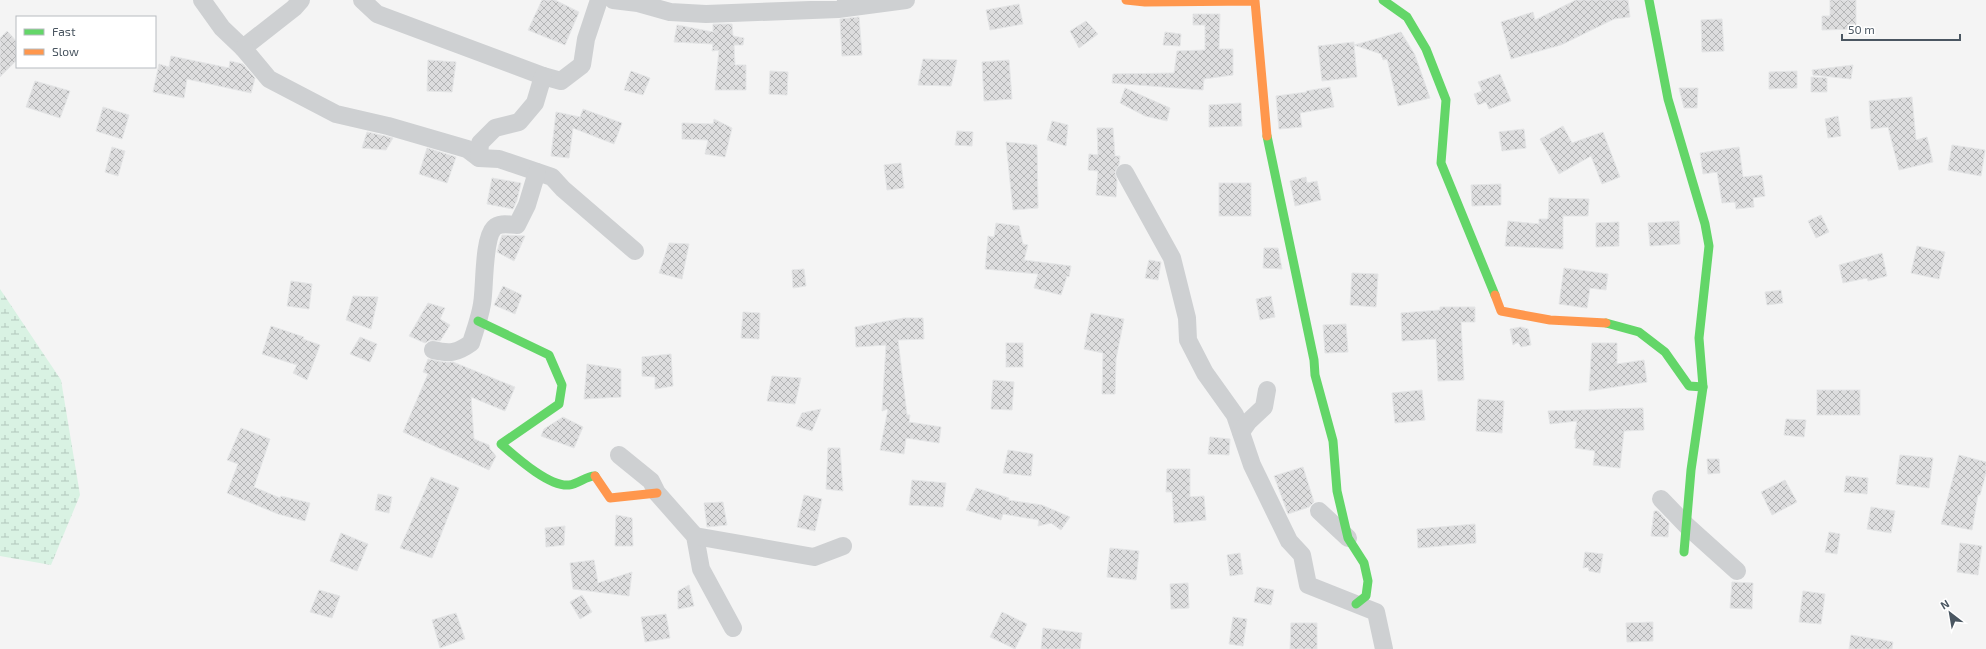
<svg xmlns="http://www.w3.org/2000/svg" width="1986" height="649" font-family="'Exo 2',sans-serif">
<defs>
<pattern id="wetland-marsh" width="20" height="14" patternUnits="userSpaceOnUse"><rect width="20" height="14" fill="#d9f2e3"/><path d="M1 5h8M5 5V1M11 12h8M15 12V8" fill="none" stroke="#b2c7bb"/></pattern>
<pattern id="building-cross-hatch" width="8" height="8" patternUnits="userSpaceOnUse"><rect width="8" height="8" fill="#ddddde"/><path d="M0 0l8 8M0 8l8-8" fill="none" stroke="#b5b6b7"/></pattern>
</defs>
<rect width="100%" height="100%" fill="#f4f4f4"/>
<!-- wetland -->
<path fill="url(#wetland-marsh)" d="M0 289 61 380 80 495 51 565 0 556Z"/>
<!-- building -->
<g fill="url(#building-cross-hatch)" stroke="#e5e6e7">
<path d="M542 0H555L579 12 565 45 528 30Z"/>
<path d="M1576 0H1628L1630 17 1614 19 1561 45 1511 59 1501 22 1533 12 1535 20Z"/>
<path d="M1830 0H1856V29L1822 30V16H1830Z"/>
<path d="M1019 4 1023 24 990 30 986 10Z"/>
<path d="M1193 14H1220L1219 49H1233V75L1204 79 1203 90 1112 83 1113 74 1174 73 1177 51 1205 50V25H1193Z"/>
<path d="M859 17 862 55 842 56 840 19Z"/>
<path d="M1722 19 1724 51 1702 52 1701 20Z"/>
<path d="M1086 21 1098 34 1079 48 1070 31Z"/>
<path d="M713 24H732L733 36 744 38 743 45H734L735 65H746V90H715L719 50 712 51 713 44 674 42 677 25 713 32Z"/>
<path d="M7 31 17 42V60L0 77V38Z"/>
<path d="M1165 32 1181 34 1180 46 1163 45Z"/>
<path d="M1401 32 1415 55 1430 98 1398 106 1387 59 1383 60 1381 54 1354 45 1357 77 1322 81 1318 46 1354 42V45Z"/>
<path d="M171 56 229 68 230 61 243 64 255 78 251 93 187 79 184 98 153 92 159 64 169 67Z"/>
<path d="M923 59 957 60 951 86 918 85Z"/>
<path d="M428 60 456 62 452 92 427 91Z"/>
<path d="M1009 60 1012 99 984 101 982 62Z"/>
<path d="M1853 65 1851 79 1813 75 1812 70Z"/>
<path d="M631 71 650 78 643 95 624 90Z"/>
<path d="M770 71 788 72 787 95 769 94Z"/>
<path d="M1797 71V88L1769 89V72Z"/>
<path d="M1500 74 1511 101 1489 109 1486 102 1478 105 1474 94 1482 91 1478 82Z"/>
<path d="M1811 77 1827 78V92H1811Z"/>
<path d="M35 81 70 91 60 118 26 107Z"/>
<path d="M1330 87 1334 107 1300 113 1302 127 1279 129 1276 96 1307 92 1306 91Z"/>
<path d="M1125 88 1170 108 1167 121 1145 116 1120 103Z"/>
<path d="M1679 88H1698L1697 108H1684Z"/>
<path d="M1912 97 1916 140 1927 137 1933 162 1899 170 1888 127 1871 129 1869 101Z"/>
<path d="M1241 103 1242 126 1209 127V105Z"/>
<path d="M103 107 129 115 122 139 96 131Z"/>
<path d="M583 109 622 123 614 144 573 128 569 158 551 156 556 112 580 117Z"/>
<path d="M1838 116 1841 136 1828 138 1825 119Z"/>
<path d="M714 119 732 128 725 157 705 154 708 140 682 139V123L713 124Z"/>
<path d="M1052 121 1068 125 1066 146 1047 140Z"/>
<path d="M1563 126 1572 143 1603 132 1620 177 1602 184 1591 156 1559 174 1540 139Z"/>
<path d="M1097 128H1113L1115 156H1120L1119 165 1115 172 1117 181 1116 197 1096 195 1098 171 1088 170 1089 154 1098 155Z"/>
<path d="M1524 129 1526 148 1502 151 1499 132Z"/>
<path d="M957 131 973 132 972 146 955 145Z"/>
<path d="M367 132 385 136 393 138 386 150 362 148Z"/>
<path d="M1006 142 1037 145 1038 208 1013 210Z"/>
<path d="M1952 145 1985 150 1981 176 1948 170Z"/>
<path d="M112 147 125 151 118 176 105 172Z"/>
<path d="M1739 147 1743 177 1762 175 1765 196 1753 198 1754 207 1736 209 1735 202 1722 203 1717 172 1703 174 1700 153Z"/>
<path d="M427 148 456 157 447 183 419 174Z"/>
<path d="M901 163 904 188 887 190 884 165Z"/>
<path d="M1306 177 1307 183 1317 181 1321 200 1295 206 1290 181Z"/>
<path d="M492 178 521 183 517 200 513 209 487 204Z"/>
<rect x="1219" y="183" width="32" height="33"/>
<path d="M1501 184V205L1472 206 1471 185Z"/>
<path d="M1549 198 1589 199 1588 216H1563V249L1505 246 1508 221 1539 224V219H1548Z"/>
<path d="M1821 215 1829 232 1816 238 1808 221Z"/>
<path d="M1679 221 1680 244 1650 246 1648 223Z"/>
<path d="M1619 222V246L1596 247V223Z"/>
<path d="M996 223 1019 226 1023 244 1028 245 1024 260 1071 266 1069 277 1067 276 1061 295 1034 288 1038 274 985 269 988 236 994 237Z"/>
<path d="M502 235 525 236 514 261 497 252Z"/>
<path d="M669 243 689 244 682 279 659 273Z"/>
<path d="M1917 246 1945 252 1939 279 1911 273Z"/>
<path d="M1264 248H1278L1282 269 1263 268Z"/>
<path d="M1882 253 1887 276 1868 281 1867 278 1843 283 1839 265Z"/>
<path d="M1149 260 1161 262 1158 280 1145 278Z"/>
<path d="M1564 268 1608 274 1606 290 1590 288 1587 308 1559 304Z"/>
<path d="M804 269 806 286 793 288 792 270Z"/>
<path d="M1352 273 1378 274 1376 307 1350 305Z"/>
<path d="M291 281 312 284 309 309 287 306Z"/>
<path d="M503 286 522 295 515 314 494 305Z"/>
<path d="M1781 290 1783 303 1767 305 1765 292Z"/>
<path d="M353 296 378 297 371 329 346 320Z"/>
<path d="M1271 296 1275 317 1260 320 1256 299Z"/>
<path d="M428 303 445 308 440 319 450 325 440 341 430 340 425 343 409 336Z"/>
<path d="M1440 307H1475V322H1461L1464 380 1438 381 1436 339 1402 341 1401 313 1440 310Z"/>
<path d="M743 312 760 313 759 339 741 338Z"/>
<path d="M1091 313 1124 319 1116 359 1115 394H1102L1103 353 1084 349Z"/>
<path d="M904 318H923L924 339 898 340 907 415H910L909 422 941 427 939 443 906 438 904 454 880 450 888 409 882 411 886 345 856 347 855 327Z"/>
<path d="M1346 324 1348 352 1325 353 1323 325Z"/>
<path d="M271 326 304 337 303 339 320 345 307 380 293 373 297 365 262 354Z"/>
<path d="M1521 327 1528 329 1531 345 1521 347 1518 342 1513 345 1510 329Z"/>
<path d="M360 337 377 344 370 362 350 354Z"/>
<rect x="1006" y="343" width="17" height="24"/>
<path d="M1592 343H1617V364L1644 360 1647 382 1589 391Z"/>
<path d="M671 354 673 386 655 389V377L642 376V357Z"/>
<path d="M428 359 443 362H453L515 387 505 411 471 397 474 439 489 445 490 449 496 456 489 470 403 432 428 374 423 372Z"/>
<path d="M587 364 621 369V397L584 399Z"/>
<path d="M772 376 801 378 795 404 767 401Z"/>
<path d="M993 380 1014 382 1012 410 991 409Z"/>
<path d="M1422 390 1425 420 1395 423 1392 393Z"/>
<rect x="1817" y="390" width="43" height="25"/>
<path d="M1478 399 1504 401 1502 433 1476 431Z"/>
<path d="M1643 408 1644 430 1624 431 1620 468 1593 465 1595 451 1575 448 1576 439H1574L1577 421 1550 424 1548 411Z"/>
<path d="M821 409 812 431 796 426 802 413Z"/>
<path d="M563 417 583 427 574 448 541 436 544 429Z"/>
<path d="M1786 419 1806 420 1804 437 1784 435Z"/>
<path d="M241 428 270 439 254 487 280 498 281 496 310 503 305 521 278 514 227 493 238 464 227 460Z"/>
<path d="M1210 437 1230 439 1229 455 1208 454Z"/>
<path d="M828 448H840L843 491 826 489Z"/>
<path d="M1008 450 1033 454 1031 476 1003 473Z"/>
<path d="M1900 455 1933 458 1929 488 1896 484Z"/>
<path d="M1959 455 1986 462V473L1980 495H1978L1972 530 1941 524Z"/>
<path d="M1707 459H1719L1720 473 1708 474Z"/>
<path d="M1303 467 1314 502 1309 507 1288 514 1274 476Z"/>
<path d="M1167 469H1190V497L1204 496 1206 520 1174 523 1172 492H1166Z"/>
<path d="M1846 476 1868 478 1867 494 1844 492Z"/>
<path d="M431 477 459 488 432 558 400 548Z"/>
<path d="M912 480 946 483 943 507 909 505Z"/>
<path d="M1785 480 1797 502 1772 515 1761 492Z"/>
<path d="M976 488 1009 498 1008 500 1042 505 1070 517 1061 530 1051 523 1038 526 1039 520 1003 514 1001 520 966 510Z"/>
<path d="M378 494 392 497 389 513 375 510Z"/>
<path d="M804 495 822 499 815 531 797 527Z"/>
<path d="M723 502 727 525 707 527 704 503Z"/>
<path d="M1871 507 1895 511 1891 533 1867 529Z"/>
<path d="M1654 511H1658L1669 523 1668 537 1651 536Z"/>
<path d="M616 515 632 518 633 546H615Z"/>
<path d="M1475 524 1476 543 1418 548 1417 529Z"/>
<path d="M565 526 564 545 546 547 545 528Z"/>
<path d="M1829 532 1840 534 1837 554 1825 552Z"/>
<path d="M341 533 368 544 357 571 330 561Z"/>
<path d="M1960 543 1982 546 1978 575 1957 572Z"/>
<path d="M1110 548 1139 551 1136 580 1107 577Z"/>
<path d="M1585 552 1603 554 1600 573 1589 571 1588 567 1583 568Z"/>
<path d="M1240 553 1243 574 1230 576 1227 555Z"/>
<path d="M594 560 598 583 632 572 629 596 573 589 570 563Z"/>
<path d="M1732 582 1753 583 1752 609 1730 608Z"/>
<path d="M1188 583 1189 608 1171 609 1170 584Z"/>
<path d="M689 585 694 606 678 609V591Z"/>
<path d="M1257 587 1274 590 1271 605 1254 602Z"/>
<path d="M319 590 340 596 332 618 310 612Z"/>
<path d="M1803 591 1825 594 1821 624 1799 622Z"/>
<path d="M582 595 592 612 580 619 570 602Z"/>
<path d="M1002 612 1027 624 1015 649 990 637Z"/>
<path d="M456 613 465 639 440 648 432 620Z"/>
<path d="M666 614 670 638 645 642 641 617Z"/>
<path d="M1233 617 1247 619 1243 646 1229 644Z"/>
<path d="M1653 622V641L1627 642 1626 623Z"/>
<path d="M1291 623H1317V649H1290Z"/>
<path d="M1043 628 1082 633 1080 649H1041Z"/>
<path d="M1851 635 1893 642 1892 649H1849Z"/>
</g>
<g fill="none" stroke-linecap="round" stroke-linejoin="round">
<!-- street -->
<g stroke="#ced0d2" stroke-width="18">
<path d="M202 0 222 28 243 48 294 8 301 0"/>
<path d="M362 0 377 14 543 76 561 81 582 65 586 39 599 0"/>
<path d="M613 0 638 3 670 12 706 14 838 9 906 0"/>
<path d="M243 48 269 79 336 114 388 126 467 149 479 158"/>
<path d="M543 76 535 103 519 122 495 128 480 143 479 158 499 159 552 177 563 189 635 251"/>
<path d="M1125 173 1172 258 1187 318 1188 340 1205 373 1235 415 1252 465 1289 541 1302 555 1308 585 1376 612 1384 649"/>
<path d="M433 350C450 354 457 353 471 343 475 330 480 317 482 304 485 288 483 239 494 228 500 222 510 225 517 225L527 205 537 172"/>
<path d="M1241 432 1248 422 1264 407 1267 390"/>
<path d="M619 455 651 481 657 493 695 536 701 569 733 628"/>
<path d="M1661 499 1687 526 1737 571"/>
<path d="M1319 511 1348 538"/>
<path d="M695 536 814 557 843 546"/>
</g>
<!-- fast -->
<g stroke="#63d668" stroke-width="9">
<path d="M1383 0 1407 17 1426 49 1446 100 1441 163 1495 295"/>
<path d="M1649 0 1668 99 1705 224 1709 246 1699 338 1703 387"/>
<path d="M1267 136 1314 360 1315 375 1333 441 1337 491 1348 538 1364 563 1368 581 1366 596 1356 604"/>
<path d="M478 321 549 355 562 385 559 404 501 444C516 457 549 487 569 485 578 484 588 475 595 476"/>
<path d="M1606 323 1639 332 1665 352 1689 386 1703 387 1691 470 1684 552"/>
</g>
<!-- slow -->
<g stroke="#ff974d" stroke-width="9">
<path d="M1126 0 1145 2 1255 1 1267 136"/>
<path d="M1495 295 1501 311 1550 320 1606 323"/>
<path d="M595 476 610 498 657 493"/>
</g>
</g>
<!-- legend -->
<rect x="16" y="16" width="140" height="52" fill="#ffffff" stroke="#b7bbc0"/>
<rect x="24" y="29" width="20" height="6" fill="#63d668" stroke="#b7bbc0"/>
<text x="52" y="36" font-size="12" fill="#4a5661">Fast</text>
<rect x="24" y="49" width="20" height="6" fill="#ff974d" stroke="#b7bbc0"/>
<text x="52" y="56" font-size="12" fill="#4a5661">Slow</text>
<!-- north arrow -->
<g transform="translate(1950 613) rotate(329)" stroke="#ffffff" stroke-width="3" paint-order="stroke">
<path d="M0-3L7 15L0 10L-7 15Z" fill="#4a5661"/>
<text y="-6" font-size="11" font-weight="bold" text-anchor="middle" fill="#4a5661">N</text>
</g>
<!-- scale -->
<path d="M1842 34v6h118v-6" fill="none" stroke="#4a5661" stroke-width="2"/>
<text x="1848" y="34" font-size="12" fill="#4a5661" stroke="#ffffff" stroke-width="3" paint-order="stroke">50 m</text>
</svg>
